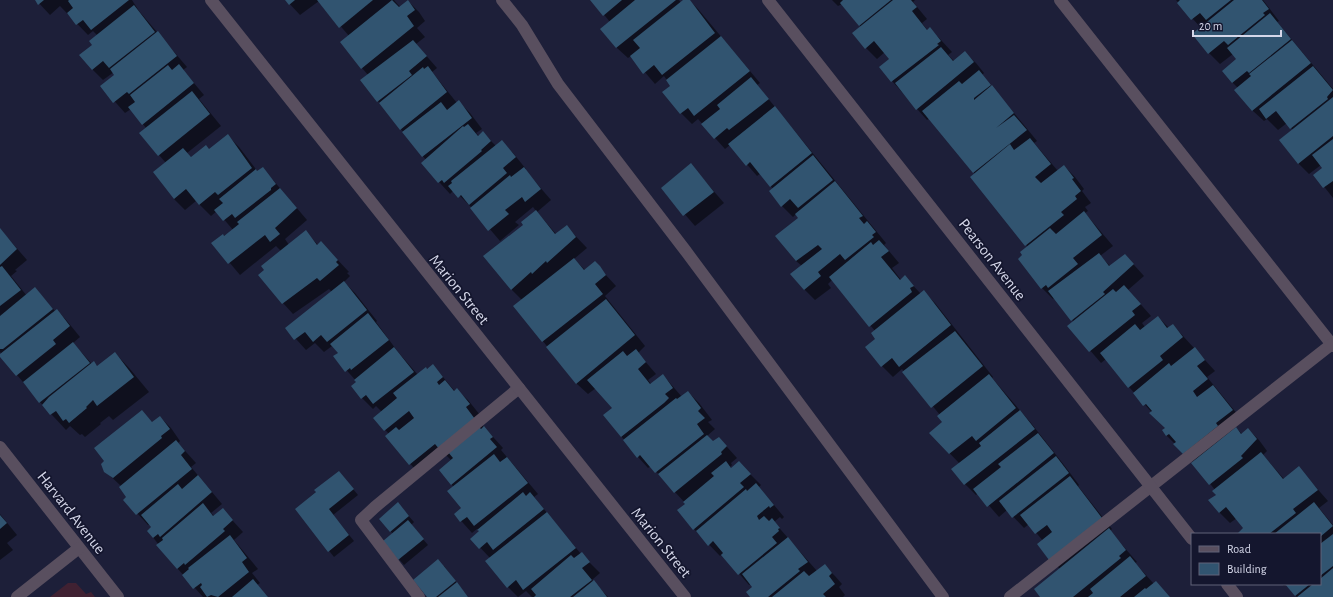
<svg xmlns="http://www.w3.org/2000/svg" width="1333" height="597" font-family="'Alegreya Sans',sans-serif">
<rect width="100%" height="100%" fill="#1d1f39"/>
<!-- green -->
<path fill="#402132" d="M68 583H76L86 594 91 592 95 597H50Z"/>
<!-- shadow -->
<g fill="#0007">
<path d="M36 0H132L139 11 187 67 183 70 204 95 199 99 221 126 187 153 192 158 210 150 228 136 239 147 258 172 262 169 273 180 307 220 285 239 289 245 306 232 318 245 321 242 349 272 347 273 350 276 344 282 355 293 377 321 376 322 398 352 418 375 433 365 453 389 455 391 457 390 468 400 480 415 476 418 503 448 501 450 538 494 534 497 581 554 600 573 592 580 608 597H532L526 591 518 597 508 587 490 558 472 539 480 532 477 529 472 533 455 514 462 508 454 487 451 484 452 461 446 455 421 476 386 436 389 434 374 418 382 412 376 406 373 409 362 398 357 382 334 356 339 353 332 346 324 352 315 343 306 350 286 328 332 292 329 289 293 314 283 303 281 251 276 246 240 275 213 243 233 230 217 211 211 216 196 201 185 210 174 199 166 163 159 155 146 128 131 109 125 113 101 86 116 75 114 72 103 80 92 69 93 45 98 36 93 31 88 35 60 6 50 15Z"/>
<path d="M286 0H394L400 7 408 1 419 12 425 21 417 28 425 37 416 44 437 68 432 72 457 103 459 102 470 113 482 129 476 133 479 136 483 133 496 146 502 142 513 153 526 169 525 170 551 200 537 212 556 234 566 226 587 248 574 259 585 270 594 262 616 286 605 296 645 346 638 353 656 374 648 380 651 384 663 375 682 397 688 392 699 403 712 420 708 422 715 429 707 436 713 442 719 438 737 458 731 463 732 465 730 467 732 469 739 463 761 485 759 487 784 517 782 519 780 517 774 522 817 571 824 565 835 576 842 584 839 587 845 595 843 597H751L754 587 751 584 749 585 722 554 720 556 694 529 686 504 651 466 648 468 638 457 604 415 613 408 596 388 588 394 577 384 515 306 522 300 511 289 525 226 536 211 533 207 515 222 519 225 500 241 471 207 454 190 450 194 422 163 426 160 361 80 368 75 362 68 349 36 319 1 300 15Z"/>
<path d="M592 0H679L681 3 689 0 698 9 760 83 757 85 886 243 884 245 899 263 892 268 901 280 905 277 921 294 924 292 935 303 993 377 992 378 1031 423 1064 465 1079 485 1078 486 1112 529 1110 531 1137 562 1135 563 1154 584 1156 582 1170 597H1041L1060 569 1050 559 1043 541 1029 524 1024 528 1007 510 999 517 978 493 976 495 965 484 960 464 930 433 943 422 940 415 902 369 893 377 882 366 875 331 832 280 828 284 831 288 815 300 804 289 802 266 796 261 799 218 796 214 793 217 782 206 773 189 761 173 757 176 730 145 725 149 698 119 692 124 681 113 664 92 671 86 664 76 655 84 631 56 628 58 617 48 602 29 610 22Z"/>
<path d="M832 0H915L913 2 927 19 922 23 928 31 930 29 941 40 952 52 948 55 954 61 965 53 976 63 984 73 982 75 1024 125 1037 141 1034 143 1058 171 1064 166 1075 177 1084 189 1082 191 1091 203 1085 207 1088 211 1085 213 1113 246 1100 256 1111 267 1125 255 1144 276 1128 290 1151 316 1142 323 1145 327 1158 317 1169 328 1173 325 1215 371 1207 377 1243 421 1235 427 1242 434 1248 429 1259 440 1267 451 1263 455 1284 479 1299 468 1328 501 1319 508 1333 525V597H1297L1286 584 1284 586 1282 584H1320V534H1238L1245 528 1237 518 1230 523 1219 512 1215 490 1194 463 1167 436 1163 431 1166 428 1129 387 1106 359 1101 363 1069 326 1074 322 1054 298 1053 299 1042 288 1024 255 1028 247 971 177 975 174 930 118 927 120 892 81 890 59 885 52 877 59 866 48 861 27 842 4 838 6Z"/>
<path d="M1176 0H1263L1279 21 1277 22 1333 89V198L1315 175 1324 168 1321 165 1309 174 1298 163 1293 130 1287 123 1278 130 1267 119 1264 121 1253 111 1236 90 1238 88 1232 82 1237 59 1233 54 1220 64 1209 53 1201 28Z"/>
<path d="M691 165 724 203 695 226 662 188Z"/>
<path d="M0 229 27 260 15 270 17 271 11 276 27 296 35 289 55 311 57 310 67 321 80 337 73 343 92 364 94 363 98 367 115 353 130 369 149 392 113 420 109 416 100 423 101 424 85 437 82 434 80 435 70 426 66 430 40 402 0 355 2 354 0 352Z"/>
<path d="M142 412 153 423 160 417 171 428 180 441 178 443 196 463 191 467 222 504 211 513 215 517 223 510 243 532 234 540 258 569 252 573 260 583 257 585 268 597H203L177 568 148 531 152 527 150 524 148 525 125 500 128 497 121 486 105 471Z"/>
<path d="M339 472 358 495 333 515 354 541 334 557 296 509Z"/>
<path d="M398 504 414 522 411 525 428 545 404 565 384 541 393 534 380 519Z"/>
<path d="M0 514 17 535 7 543 13 550 0 560Z"/>
<path d="M444 566 460 587 468 597H428Z"/>
</g>
<!-- building -->
<g fill="#315470">
<path d="M35 0H44L38 5Z"/>
<path d="M69 0H129L91 30 83 20 76 25 67 13 73 8 68 1Z"/>
<path d="M285 0H295L289 5Z"/>
<path d="M317 0H373L339 28Z"/>
<path d="M392 0 399 7 408 0 415 10 407 16 414 26 361 69 340 42Z"/>
<path d="M590 0H622L603 16Z"/>
<path d="M635 0H676L616 48 600 29Z"/>
<path d="M683 0H690L715 33 662 75 654 65 643 74 630 56 640 48 633 40Z"/>
<path d="M843 0H891L859 26 840 3Z"/>
<path d="M893 0H911L917 7 912 11 927 30 930 27 941 41 937 44 939 45 891 82 879 67 889 59 874 41 865 49 852 33Z"/>
<path d="M1180 0H1231L1206 20 1200 13 1191 20 1177 3Z"/>
<path d="M1234 0H1262L1269 9 1263 13 1265 15 1228 45 1224 41 1208 54 1192 34Z"/>
<path d="M134 5 155 32 109 68 103 61 92 70 79 55 92 45 89 41Z"/>
<path d="M1270 13 1291 39 1249 73 1247 71 1232 83 1222 71 1236 59 1227 48Z"/>
<path d="M158 31 177 56 129 94 127 92 113 103 100 86 114 75 110 69Z"/>
<path d="M721 36 750 71 694 116 688 108 680 114 662 92 670 86 666 80Z"/>
<path d="M413 40 427 56 409 71 412 75 377 102 360 80Z"/>
<path d="M1292 40 1311 63 1252 111 1234 90 1251 76 1249 74Z"/>
<path d="M941 47 953 61 965 51 974 62 916 110 895 83Z"/>
<path d="M179 64 194 83 142 125 128 107 135 102 130 95 168 65 172 70Z"/>
<path d="M428 66 447 92 400 130 379 103 423 67 424 69Z"/>
<path d="M1313 66 1333 90 1327 97 1328 99 1290 129 1276 111 1266 119 1259 109Z"/>
<path d="M979 70 991 85 974 98V100L992 85 1014 113 996 128 1014 115 1027 130 973 173 922 111 959 81 962 84Z"/>
<path d="M751 77 769 99 729 130 727 128 714 139 701 124 720 109 717 105Z"/>
<path d="M192 91 210 114 158 156 139 133Z"/>
<path d="M1333 97V136L1298 164 1279 140Z"/>
<path d="M459 100 472 118 422 157 402 132 441 102 447 110Z"/>
<path d="M775 106 812 153 770 187 750 162 746 166 728 144Z"/>
<path d="M468 124 478 136 483 131 491 141 481 150 482 151 444 183 442 180 438 183 421 163 463 126 464 127Z"/>
<path d="M228 134 252 168 218 195 215 192 199 205 186 189 174 199 153 172 183 148 191 157 206 145 209 149Z"/>
<path d="M1030 138 1051 164 1035 177 1041 183 1064 165 1074 178 1072 179 1081 191 1075 196 1077 199 1061 212 1064 215 1025 246 970 177 1010 144 1014 150Z"/>
<path d="M1333 139V181L1323 188 1313 175 1322 168 1312 155Z"/>
<path d="M502 140 516 157 503 168 507 173 469 205 461 195 458 198 448 186 452 183 451 181Z"/>
<path d="M813 155 833 180 798 208 790 199 781 207 769 191Z"/>
<path d="M691 163 714 192 683 216 661 188Z"/>
<path d="M263 167 276 184 271 188V190L235 218 232 214 223 221 214 210 223 203 219 199 256 169 257 171Z"/>
<path d="M524 167 541 189 525 202 522 197 505 210 509 214 488 231 470 208 510 175 511 177Z"/>
<path d="M835 181 863 216 859 218 864 224 867 221 876 232 872 235 874 237 845 260 840 254 818 272 821 276 804 290 790 274 822 249 818 245 796 261 775 236 798 218 795 214Z"/>
<path d="M280 188 297 208 275 228 280 234 270 242 265 235 228 264 211 243 223 234 224 236 239 224 237 222Z"/>
<path d="M536 210 555 234 567 225 576 237 547 263 546 261 532 274 531 272 511 290 483 256 523 225 521 222Z"/>
<path d="M1084 211 1102 235 1073 258 1078 264 1048 288 1046 285 1041 289 1018 259 1022 255 1020 252 1050 228 1056 234Z"/>
<path d="M0 228 17 249 0 265Z"/>
<path d="M306 230 317 245 321 241 338 260 336 262 339 265 320 281 317 278 282 304 258 275 264 270 261 266Z"/>
<path d="M879 240 889 251 881 257 900 280 905 275 914 286 910 288 912 292 869 327 829 277 871 242 873 245Z"/>
<path d="M1099 253 1109 266 1125 254 1134 264 1103 292 1105 294 1071 321 1048 291Z"/>
<path d="M574 258 584 270 595 261 600 266 606 275 595 284 603 294 542 342 513 306Z"/>
<path d="M2 266 21 290 0 306V267Z"/>
<path d="M344 281 367 310 327 342 321 335 313 342 305 332 294 340 285 328Z"/>
<path d="M1124 285 1141 304 1132 311 1135 315 1089 352 1067 326 1113 289 1116 292Z"/>
<path d="M35 287 53 309 3 349H0V316Z"/>
<path d="M924 290 951 325 899 367 892 358 881 367 865 347 875 339 871 333Z"/>
<path d="M606 299 635 335 576 384 546 347Z"/>
<path d="M57 309 70 326 53 340 56 344 16 376 0 357V354Z"/>
<path d="M368 313 389 340 351 370 350 368 345 372 333 356 338 353 330 344Z"/>
<path d="M1158 316 1167 328 1173 324 1183 337 1160 356 1163 360 1128 388 1100 353 1135 324 1140 330Z"/>
<path d="M955 331 983 366 931 408 902 372Z"/>
<path d="M73 342 90 363 39 403 23 382Z"/>
<path d="M394 347 414 372 373 404 366 395 361 399 351 386 356 382 354 380Z"/>
<path d="M1195 347 1205 360 1197 366 1208 379 1193 391 1197 397 1213 385 1233 410 1216 423 1218 426 1183 454 1173 444 1176 442 1169 434 1166 436 1162 430 1165 428 1149 413 1152 411 1146 404 1143 406 1133 393 1169 363 1171 366Z"/>
<path d="M636 349 646 362 638 369 650 384 663 374 673 388 665 394 669 398 664 403 621 437 603 415 612 408 587 380 623 351 627 356Z"/>
<path d="M115 352 134 377 97 406 93 400 86 407 87 408 69 423 66 419 63 421 56 411 50 415 42 405 49 397 94 361 97 366Z"/>
<path d="M433 364 443 377 437 382 439 385 445 380 454 391 457 388 470 404 466 407 475 419 440 450 435 444 409 465 385 436 396 427 399 430 414 418 409 411 384 431 373 418 397 398 393 393 426 367 427 369Z"/>
<path d="M989 374 1016 408 976 441 972 436 949 454 929 433 942 422 937 416Z"/>
<path d="M688 391 701 408 698 411 705 418 697 424 704 434 655 473 640 455 637 458 623 440 676 398 677 399Z"/>
<path d="M142 410 152 422 160 416 170 429 161 436 162 438 113 478 104 472 101 464 104 461 94 448Z"/>
<path d="M1020 410 1035 429 964 485 951 469 981 446 979 443Z"/>
<path d="M484 426 493 437 490 439 497 447 451 485 439 470 453 458 448 452 479 427 481 429Z"/>
<path d="M1236 427 1241 434 1248 428 1257 439 1241 456 1243 458 1209 485 1191 463Z"/>
<path d="M1038 433 1054 453 987 507 973 489 1001 467 998 464Z"/>
<path d="M707 435 713 441 719 437 727 446 721 452 722 454 674 493 658 474Z"/>
<path d="M176 440 185 451 181 455 192 469 136 515 123 500 126 497 119 487Z"/>
<path d="M1261 452 1283 479 1299 466 1318 490 1293 509 1296 513 1269 534H1237L1243 528 1226 507 1219 513 1208 500 1216 495 1212 491Z"/>
<path d="M494 454 500 462 507 457 528 483 474 526 467 517 460 522 454 514 461 508 447 491Z"/>
<path d="M1056 456 1069 473 1012 518 999 501Z"/>
<path d="M726 461 731 468 739 461 751 474 740 483 744 487 693 530 677 510 685 504 683 502 714 476 711 473Z"/>
<path d="M339 471 354 489 329 509 349 535 328 552 295 509 316 492 314 490Z"/>
<path d="M198 475 212 492 160 537 158 534 153 538 147 531 151 527 141 515 178 484 182 489Z"/>
<path d="M1070 476 1102 518 1049 560 1037 544 1052 532 1047 525 1035 534 1020 515Z"/>
<path d="M756 483 774 505 770 508 769 506 757 516 759 520 764 516 769 521 772 518 780 528 778 529 779 531 772 537 777 543 738 575 721 555 723 553 713 541 708 546 696 531 746 489 747 491Z"/>
<path d="M523 492 526 496 530 492 544 509 493 550 487 542 479 549 470 539 479 531 477 530Z"/>
<path d="M398 502 409 516 390 532 379 519Z"/>
<path d="M1314 502 1333 526 1320 537V534H1274Z"/>
<path d="M203 503 213 516 223 508 233 520 223 529 225 531 185 565 184 563 177 569 156 545 163 540 162 538Z"/>
<path d="M547 512 576 548 523 590 516 580 507 588 485 561Z"/>
<path d="M0 515 7 523 0 529Z"/>
<path d="M408 520 424 539 398 560 383 541Z"/>
<path d="M1109 528 1126 550 1119 556 1121 558 1073 597H1040L1034 589Z"/>
<path d="M1333 534V566L1320 576V544Z"/>
<path d="M230 535 247 558 242 562 249 572 218 597 211 595 207 597 200 587 202 585 201 583 193 589 182 575 189 569 188 568Z"/>
<path d="M788 537 808 562 798 569 800 571 768 597H750L746 592 752 587 742 574Z"/>
<path d="M582 552 590 562 582 568 592 580 570 597H534L536 595 531 589 571 555 574 558Z"/>
<path d="M1130 556 1146 576 1120 597H1088L1093 593 1090 589Z"/>
<path d="M438 559 456 581 436 597H427L413 580Z"/>
<path d="M825 564 832 573 829 576 835 584 823 594 826 597H772L804 571 809 576Z"/>
<path d="M1333 568V597H1297L1313 584H1320V579Z"/>
<path d="M253 579 268 597H232Z"/>
<path d="M594 580 607 597H573Z"/>
<path d="M1156 581 1170 597H1134L1145 588 1146 589Z"/>
<path d="M457 582 468 597H438Z"/>
<path d="M1285 584H1310L1295 596Z"/>
</g>
<g fill="none" stroke-linecap="round" stroke-linejoin="round">
<!-- lane -->
<g stroke="#594f5f" stroke-width="12">
<path d="M502 0 522 25 558 84 685 250 943 597"/>
<path d="M1060 0 1333 346"/>
<path d="M419 597 361 520 375 507 519 388"/>
<path d="M1010 597 1332 344"/>
</g>
<!-- street -->
<g stroke="#594f5f" stroke-width="12">
<path d="M211 0 685 597"/>
<path d="M768 0 1192 539"/>
<path d="M0 447 118 597"/>
<path d="M1227 584 1237 597"/>
<path d="M17 597 79 548"/>
</g>
</g>
<g text-anchor="middle" stroke-width="3.5" stroke-linejoin="round" paint-order="stroke">
<!-- street labels -->
<g font-size="16" fill="#d5d7e9" stroke="#14162e">
<text transform="translate(993 259) rotate(52)" y="6">Pearson Avenue</text>
<text transform="translate(460 289) rotate(51)" y="6">Marion Street</text>
<text transform="translate(72 512) rotate(52)" y="6">Harvard Avenue</text>
<text transform="translate(662 542) rotate(51)" y="6">Marion Street</text>
</g>
</g>
<!-- legend -->
<rect x="1191" y="533" width="130" height="52" fill="#14162e" stroke="#616379"/>
<rect x="1199" y="546" width="20" height="6" fill="#594f5f" stroke="#616379"/>
<text x="1227" y="553" font-size="12" fill="#d5d7e9">Road</text>
<rect x="1199" y="563" width="20" height="12" fill="#315470" stroke="#616379"/>
<text x="1227" y="573" font-size="12" fill="#d5d7e9">Building</text>
<!-- scale -->
<path d="M1193 30v6h88v-6" fill="none" stroke="#d5d7e9" stroke-width="2"/>
<text x="1199" y="30" font-size="12" fill="#d5d7e9" stroke="#14162e" stroke-width="3" paint-order="stroke">20 m</text>
</svg>
